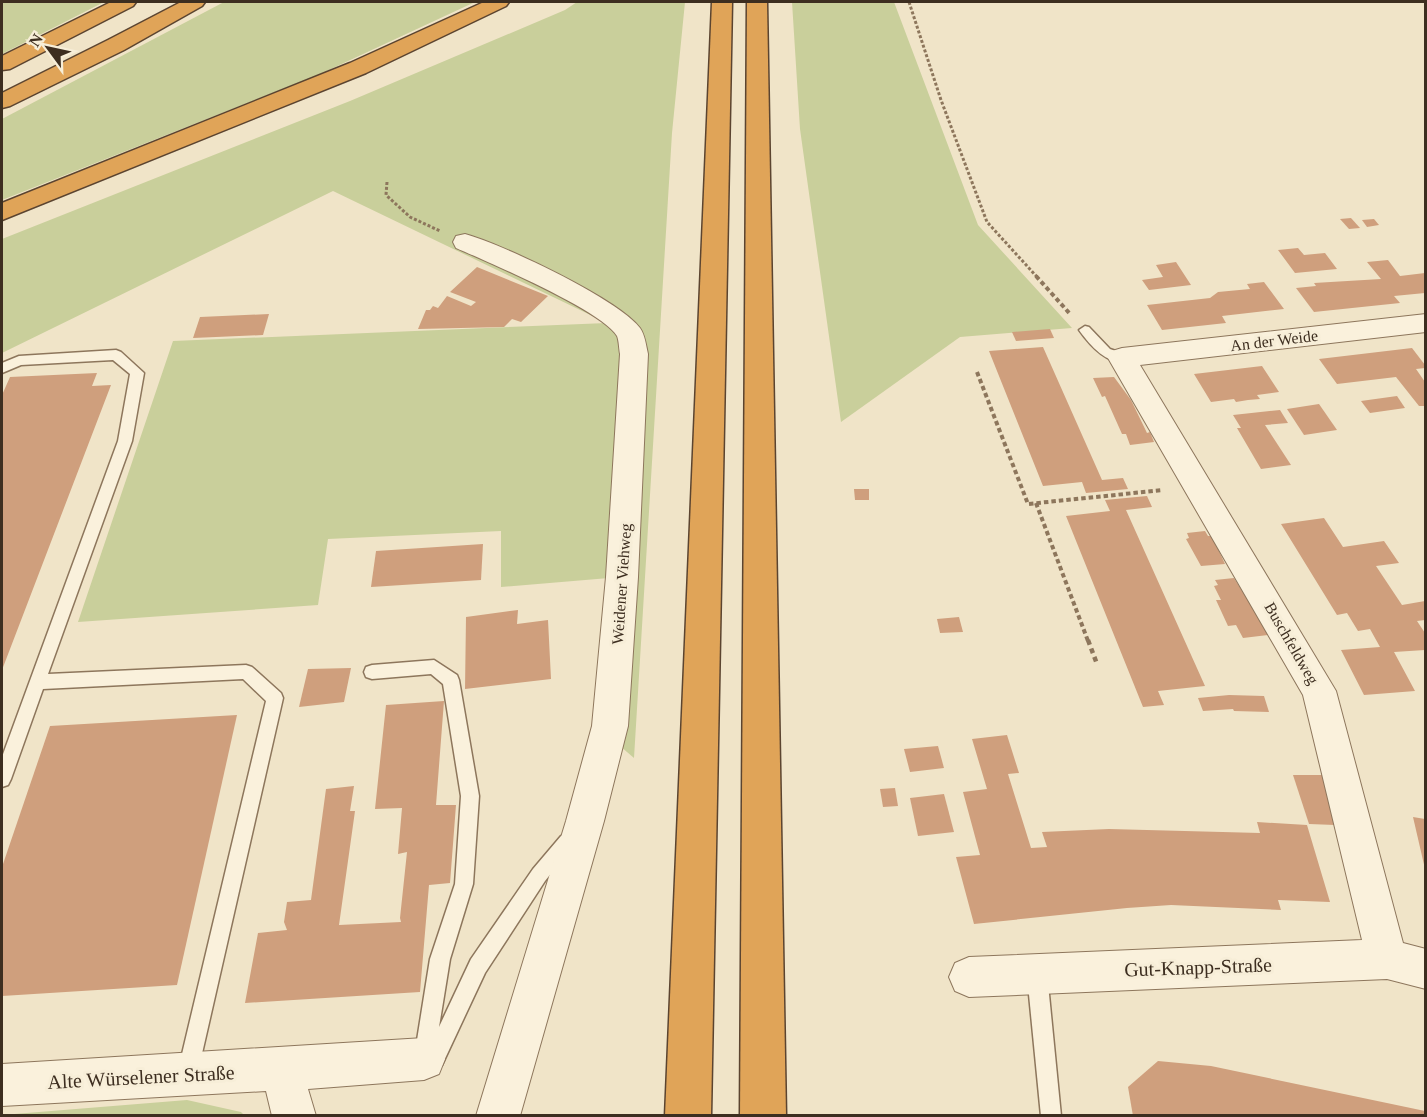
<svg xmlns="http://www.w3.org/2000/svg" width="1427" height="1117" font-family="'Times New Roman',serif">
<rect width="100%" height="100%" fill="#f0e4c8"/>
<!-- green -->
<g fill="#c9cf9b">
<path d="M2 2H104L2 54Z"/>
<path d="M224 2H475L318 75 2 200V119Z"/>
<path d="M577 2H685L672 133 634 758 599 728 609 578 501 587V531L328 539 318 605 78 622 173 341 607 323 333 191 2 353V239L350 101 565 10Z"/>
<path d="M792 2H894L978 225 1072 328 960 337 841 422 800 129Z"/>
<path d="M187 1100 241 1112 244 1115H2Z"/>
</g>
<!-- building -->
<g fill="#cf9f7d">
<path d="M1351 218 1360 228 1349 229 1340 219Z"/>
<path d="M1374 219 1379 225 1367 227 1362 220Z"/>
<path d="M1298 248 1304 255 1325 253 1337 269 1295 273 1278 250Z"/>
<path d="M1388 260 1400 276 1425 273V293L1394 296 1400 303 1314 312 1296 288 1316 286 1314 283 1381 279 1367 262Z"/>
<path d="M1176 262 1191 285 1149 290 1142 280 1163 277 1156 265Z"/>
<path d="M477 267 548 296 521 322 512 319 504 327 418 329 426 310H430L433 306 438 308 447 296 471 306 476 302 450 292Z"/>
<path d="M1264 282 1284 309 1222 316 1226 323 1162 330 1147 305 1210 298 1218 292 1250 289 1247 284Z"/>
<path d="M269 314 263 335 193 338 200 317Z"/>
<path d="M1050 329 1054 338 1016 341 1012 332Z"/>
<path d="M1043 347 1102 480 1123 478 1128 489 1086 493 1082 482 1043 486 989 351Z"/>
<path d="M1412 348 1425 365V368L1416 369 1425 382V406H1419L1396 377 1337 384 1319 359Z"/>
<path d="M1262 366 1279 392 1257 395 1260 399 1248 400 1236 402 1234 399 1211 402 1194 374Z"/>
<path d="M97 373 92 386 111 385 2 670V395L10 377Z"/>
<path d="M1114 377 1131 400 1147 433 1150 432 1154 442 1130 445 1126 434H1122L1105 396 1102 397 1093 378Z"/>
<path d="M1397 396 1405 408 1370 413 1361 401Z"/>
<path d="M1319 404 1337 430 1304 435 1287 409Z"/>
<path d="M1280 410 1288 423 1265 425 1291 465 1261 469 1237 428H1241L1233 415Z"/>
<path d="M854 489H869V500H855Z"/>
<path d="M1147 496 1152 507 1126 510 1205 686 1158 691 1164 705 1143 707 1066 516 1110 511 1105 500Z"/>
<path d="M1324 518 1343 547 1384 541 1399 563 1376 566 1402 605 1425 601V620L1417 621 1425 633V650L1394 652 1415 691 1364 695 1341 650 1380 647 1370 629 1358 631 1347 613 1337 615 1281 524Z"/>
<path d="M1205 531 1208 536H1212L1225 564 1201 566 1186 539 1189 538 1187 533Z"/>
<path d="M483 544 481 580 371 587 376 551Z"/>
<path d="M1234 578 1246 597H1249L1268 635 1243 638 1236 625 1228 626 1216 600H1221L1214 586 1218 585 1215 580Z"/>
<path d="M518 610 517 624 548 620 551 679 465 689 466 617Z"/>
<path d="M959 617 963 632 940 633 937 619Z"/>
<path d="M351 668 344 702 299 707 308 669Z"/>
<path d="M1229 695 1264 696 1269 712 1234 711 1233 709 1203 711 1198 698Z"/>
<path d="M444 701 436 805H456L450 883 429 885 420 992 245 1003 258 933 287 930 284 922 287 902 311 900 326 789 354 786 350 811H355L339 925 401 922 400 918 407 852 398 854 402 808 375 809 386 705Z"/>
<path d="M237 715 177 985 2 996V867L50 726Z"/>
<path d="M1007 735 1019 773 1008 774 1031 848 1047 847 1042 832 1109 829 1260 833 1257 822 1307 825 1330 902 1278 900 1281 910 1171 905 1127 908 974 924 956 857 980 855 963 792 987 789 972 739Z"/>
<path d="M938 746 944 768 910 772 904 749Z"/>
<path d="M1293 775H1323L1335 825 1309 824Z"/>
<path d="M895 788 898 806 883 807 880 789Z"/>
<path d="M944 794 954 832 918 836 910 798Z"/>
<path d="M1413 817 1425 819V869Z"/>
<path d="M1158 1061 1211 1066 1425 1111V1116H1133L1128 1087Z"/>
</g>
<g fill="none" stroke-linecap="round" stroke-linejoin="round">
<defs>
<g id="lane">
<path d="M1085 326 1089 327 1110 349 1127 355 1128 358 1127 361C1107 366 1089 344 1079 330Z"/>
<path d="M116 350 121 352 144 373 132 441 48 674 246 665 252 667 281 693 283 698 198 1071 195 1078 188 1081 181 1078 178 1071 266 701 243 679 43 689 11 779 8 785 2 787V757L118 441 130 374 113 360 21 365 2 373V363L19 356Z"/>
<path d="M434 660 457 675 459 680 479 796 473 884 450 959 439 1027 471 959 533 869 561 836 567 833 573 836 576 842 545 881 485 973 442 1065 424 1069 417 1066 414 1059 430 959 455 884 461 796 443 684 431 674 372 679 366 677 364 672 366 667 372 665Z"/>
<path d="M1037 964 1044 967 1047 974 1061 1116H1041L1027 974 1030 967Z"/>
</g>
<g id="street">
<path d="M465 234C502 244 618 299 640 328 645 335 646 345 648 354L638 577 628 726 604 821 520 1116H476L566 821 592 726 606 577 620 354C619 349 619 341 617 336 601 310 488 262 456 248L453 242 456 236Z"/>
<path d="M1426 314V332L1140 365 1336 691 1403 943 1426 949V989L1387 979 969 997 955 991 949 977 955 963 969 957 1362 940 1303 695 1108 358 1112 351 1122 348Z"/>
<path d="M424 1038 439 1044 445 1059 439 1074 424 1080 308 1089 316 1116H272L266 1091 2 1106V1064Z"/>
</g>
<g id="highway">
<path d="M111 2H136L133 6 10 69 2 70V56Z"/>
<path d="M181 2H205L202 6 124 50 10 106 2 108V93L108 40Z"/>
<path d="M484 2H509L506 6 366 73 2 220V203L350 63Z"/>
<path d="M712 2H732L711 1116H665Z"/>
<path d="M747 2H767L786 1116H740Z"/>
</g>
</defs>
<!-- lane casing -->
<use href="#lane" stroke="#8d765c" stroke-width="3"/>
<!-- street casing -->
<use href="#street" stroke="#8d765c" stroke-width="2"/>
<!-- highway casing -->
<use href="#highway" stroke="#5b4430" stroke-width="3"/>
<!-- path-far2 -->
<g stroke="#8d765c" stroke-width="3" stroke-dasharray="3 2" stroke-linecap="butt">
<path d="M909 2 941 100 987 222 1038 278"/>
<path d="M387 182 386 195 410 217 440 231"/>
</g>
<!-- path-far1 -->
<g stroke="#8d765c" stroke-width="4" stroke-dasharray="4.5 3" stroke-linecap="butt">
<path d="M1036 276 1071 315"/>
<path d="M977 372 1028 504 1163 490"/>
<path d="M1036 503 1088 641"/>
</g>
<!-- path -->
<path stroke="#8d765c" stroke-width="4.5" stroke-dasharray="5 4" stroke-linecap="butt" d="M1088 640 1097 664"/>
<!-- lane -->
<use href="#lane" fill="#faf1dc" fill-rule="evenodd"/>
<!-- street -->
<use href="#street" fill="#faf1dc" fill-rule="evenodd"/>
<!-- highway -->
<use href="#highway" fill="#e0a458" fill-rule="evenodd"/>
</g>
<g text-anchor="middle" stroke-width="6" stroke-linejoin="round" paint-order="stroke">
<!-- street labels -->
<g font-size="16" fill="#3d2e20" stroke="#f7eed8">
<text transform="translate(1274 340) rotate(-7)" y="6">An der Weide</text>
<text transform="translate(621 584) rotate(-86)" y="6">Weidener Viehweg</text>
<text transform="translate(1292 643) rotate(60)" y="6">Buschfeldweg</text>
</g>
<!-- near-street labels -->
<g font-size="20" fill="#3d2e20" stroke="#f7eed8">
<text transform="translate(1198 967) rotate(-2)" y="7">Gut-Knapp-Straße</text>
<text transform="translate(141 1077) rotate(-3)" y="7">Alte Würselener Straße</text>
</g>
</g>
<!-- border -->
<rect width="1427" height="1117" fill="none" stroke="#3d2e20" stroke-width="6"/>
<!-- north arrow -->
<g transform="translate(48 48) rotate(303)" stroke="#f7eed8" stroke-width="4.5" paint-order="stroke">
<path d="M0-4.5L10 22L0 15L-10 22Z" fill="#3d2e20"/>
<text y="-9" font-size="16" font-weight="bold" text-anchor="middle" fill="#3d2e20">N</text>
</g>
</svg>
